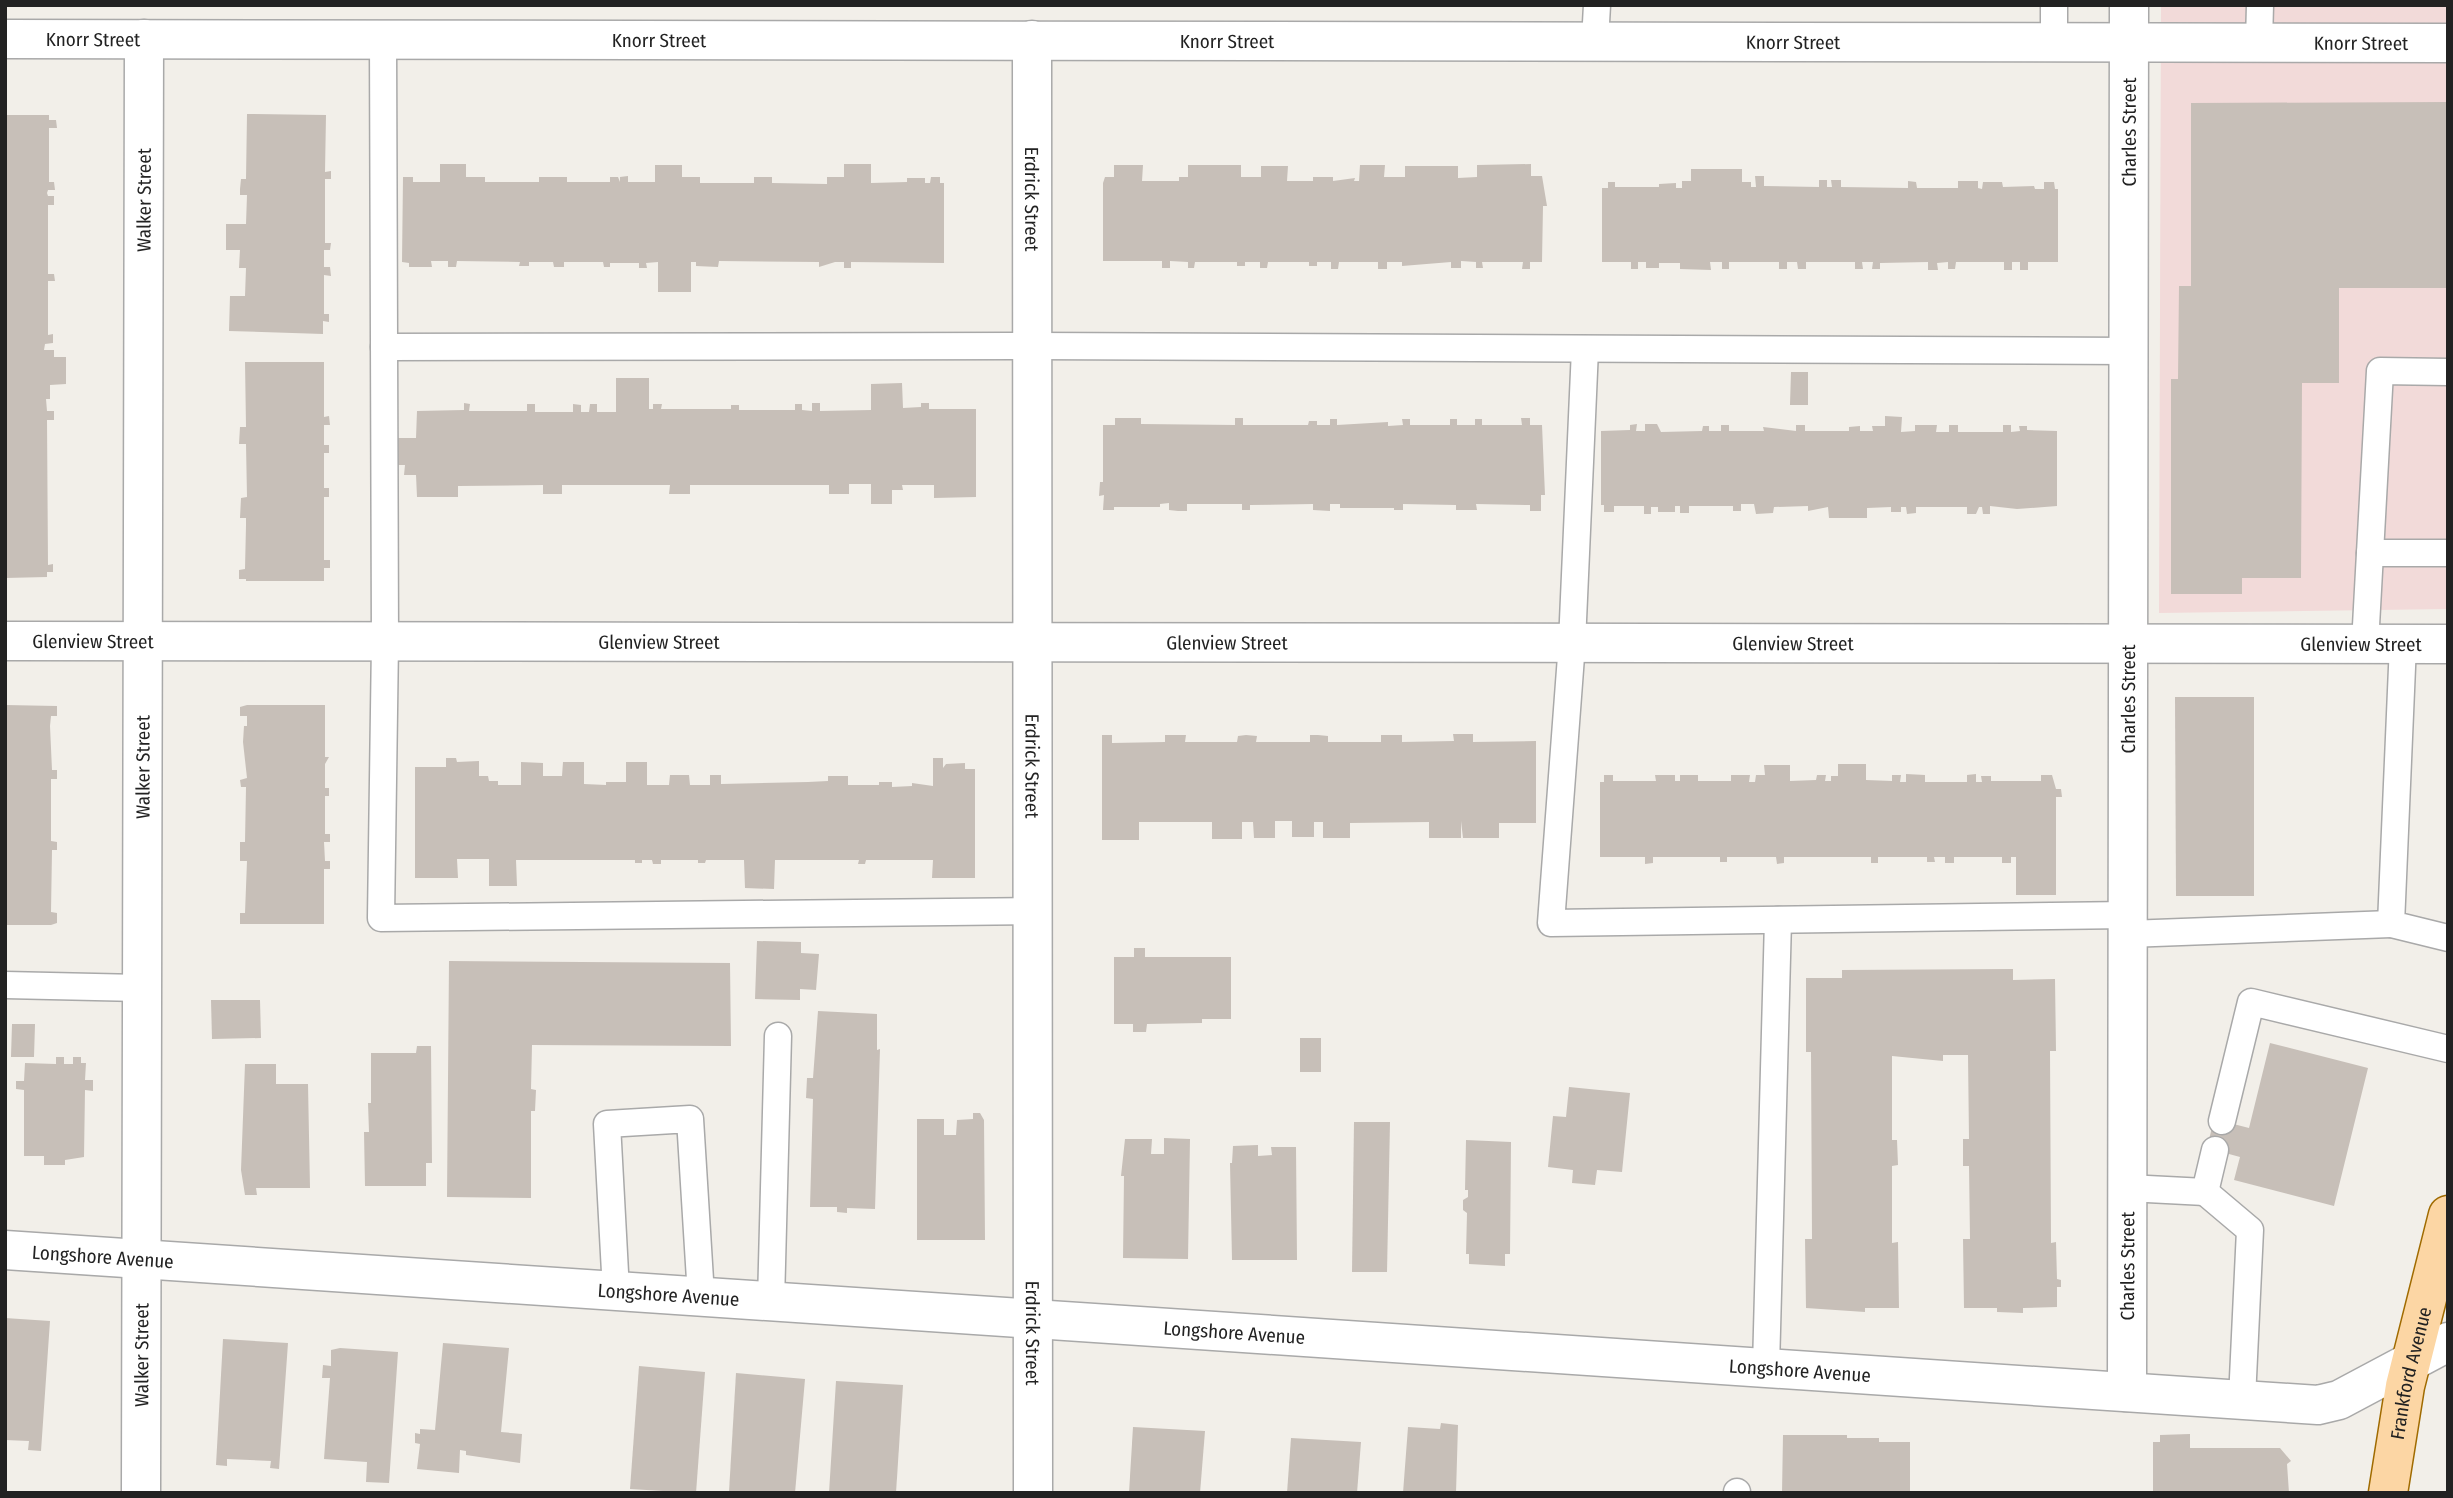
<svg xmlns="http://www.w3.org/2000/svg" width="2453" height="1498" font-family="'Fira Sans Condensed',sans-serif">
<rect width="100%" height="100%" fill="#f2efe9"/>
<!-- commercial -->
<path fill="#f2dad9" d="M2161 5H2448V609L2159 613Z"/>
<!-- building -->
<g fill="#c7bfb8">
<path d="M2448 102V288H2339V383H2302L2301 578H2242V594H2171V379H2178L2179 286H2191V103Z"/>
<path d="M247 114 326 115 325 172 331 171V179H325V243H331L330 250H324V267H330L331 276 324 275V314H329V322L323 321V334L229 331 230 296H245L246 268H239L240 250H226V224H246L247 195H240V189L241 179H246Z"/>
<path d="M5 115H49V120H56L57 128H49V182H54L55 190H48L47 193 48 196H54V205H48V274H54L55 281H48V335L53 334V343L45 344 44 350H54V357H66V384L50 385V399H46L47 411H54V420H47L48 565 53 564V572H47V577L5 578Z"/>
<path d="M440 164H466V177H485V182H539V177H567V182H610V177H618L620 182V177L628 176V182H655V165H682V177H700V183H754V177H772V183L827 184V177H844V164H871V183L907 182V178H925V183H930L931 177H940V183H944V263L851 262V268H844V262H835L819 267V262L719 261 718 267 696 266V262H691V292H658V262L646 263 647 268H639V263H610V267H604L603 262H564V267H554L553 262H529V266H519L520 262 457 261 456 267H448V261H431L432 267H409V263L402 262 403 177H413V182H440Z"/>
<path d="M1531 164V176H1542L1547 206H1543L1542 262H1530V269H1522L1523 262H1482L1483 268H1476V262L1461 261V268H1451V262L1402 266V262H1387V269H1378V262H1339L1338 269H1331V262H1317V266H1309V262H1268L1267 268H1260V262H1245V266H1237V262H1195L1194 268H1188V262L1170 261V268H1162V261H1103V183L1105 177H1114V165H1143L1142 181H1179V177H1188V165H1241V177H1261V166H1288L1287 181H1313V177H1333V181L1355 178 1354 181H1359L1360 165H1385L1384 177H1405V166H1458V178L1477 177V165Z"/>
<path d="M1691 169H1742V182H1751V187H1756L1755 176H1764V186L1819 187V180H1827V187H1832L1831 180H1841V187L1908 188V181L1916 182 1917 188H1958V181H1978V188L1982 189 1983 182H2002L2003 187 2034 186 2035 189H2044V182H2054L2055 189H2058V262H2028V270H2020V262H2012V270H2004V262H1956L1955 269H1948V262L1937 263 1938 270H1928V262L1880 263V269H1872L1873 262H1862L1863 269H1855V262H1806V269H1798L1797 262H1787V269H1779V262H1729V269H1722V262H1710L1711 270 1680 269V263H1659V268H1646V262H1638V269H1631V262H1602V188H1608V182H1615V187H1659V184L1676 183V188H1682V181H1691Z"/>
<path d="M245 362H324V417L329 416 330 425H324V445H329V453H324V488H329V497H324V560H330V568H324V581H246V579H239V570L245 569 246 525V518H240L241 498 247 497 246 444H239L240 427H246Z"/>
<path d="M1791 372H1808V405H1790Z"/>
<path d="M616 378H649V409H653V404H662L661 409H731V405H739V410H795V404H802V410L812 411V403H820V411L871 410V384L902 383 903 408 921 407V403H929V409H976V497L934 498V485H902L903 490H892V504H871V484H849V494H829V485H690V494H669L670 485H562V494H543V485L458 486V497H417L416 475H404L405 465H396V438H416L417 411 464 410V403L470 404 469 411H527V404H535V412H573V404L581 405V412H589L590 404H597V412H616Z"/>
<path d="M1885 416 1902 417 1901 432 1915 431V425H1937L1936 432H1949V425H1958V432H2003V425H2011V432L2020 431 2019 426H2027V430L2057 431V506L2017 509 1990 506V514H1983L1982 507H1979L1976 514H1967V507H1916V513L1907 514 1906 507H1901V512H1891V507L1867 508V518H1829L1828 507 1808 511V506L1774 507 1773 513 1756 514 1754 504H1741V511H1733V506H1689V513H1680V506H1675V512H1658V507H1651V514H1644V506H1614V512H1604V505H1601V431L1630 430V425L1637 424 1636 431H1645V424H1657L1661 432 1702 431 1703 426H1709V431H1721V425H1729V431H1764L1763 427 1796 431V425H1805V431H1849V427L1860 426V431H1873L1872 426H1885Z"/>
<path d="M1115 418H1141V424L1235 425V418H1243V425H1308L1309 421H1317V425H1330V419H1337V425L1388 422V426L1403 425 1402 419H1410V425H1450V419H1457V425H1475V419H1482V425H1522L1521 418H1530V425H1542L1545 495H1541V511H1530V505L1476 504 1477 510H1456V505L1403 504V510H1394V508H1340V504H1330V511L1313 510V504L1250 505V510H1242V504H1187V511H1178L1169 510V503L1160 504V507H1114V510H1103L1104 495 1099 496 1100 482H1103V425H1115Z"/>
<path d="M2175 697H2254V896H2176Z"/>
<path d="M5 705 57 706V716H51L50 726 52 770H57V779H51V841L57 842V850H52L51 912 57 913V923L51 925H5Z"/>
<path d="M247 705H325V757H329L325 764V788H329V796H325V834H330V842H324L325 861H330V869H324V924H240V913H245L247 861H240V842H245L246 787H241L240 780 247 778 243 742 244 726H247V716H240V707Z"/>
<path d="M1453 734H1473V742L1536 741V823H1499V838H1463L1461 821V838H1429V822L1350 823V838H1323V822H1314V837H1292V821H1275V838H1254L1253 822H1242V839H1212V822H1139V840H1102V735H1112V743L1165 742V735H1186L1185 742H1237L1238 736 1246 735 1257 736 1256 742H1310V735H1318L1328 736V742H1381V735H1402V742L1454 741Z"/>
<path d="M446 758H456L457 762 479 761V776H488L489 781H498V785H521V762L543 763V776H562L563 762H584V784L606 785V782H626V762H647V785H669L670 775H689L690 785H710V775H721V784L808 782 828 781V776H848V785H879V782H892V787L912 786V783L933 786V758H943V768L946 764 965 763V769H975V878H932L933 860H866L865 864H858L859 860H775L774 889 745 888 744 860H706L705 863H698V860H661V864H653L652 860H642V863H635V860H516L517 886H489V859H457L458 878H415V767H446Z"/>
<path d="M1838 764H1866V780L1892 781V775H1901L1900 782H1906V774L1925 775V782H1967V775L1976 774V782H1982L1981 776H1991V781H2041V775H2052L2056 789H2061L2062 797H2056V895H2016V857H2011V863H2002V857H1954V863H1945V857H1934L1935 862H1927V857H1878V863H1871V857H1784V863L1777 864 1776 857H1727V862H1720V857H1653V863L1645 864V857H1600V782H1604V775H1613V781H1656L1655 775H1675V781H1680V775H1698V781H1731V775H1750L1749 782H1755L1756 775H1765L1764 765H1790V781L1816 780 1817 775H1826L1825 781H1831V776H1838Z"/>
<path d="M757 941 801 942V953L819 954 816 990 800 989V1000L755 999Z"/>
<path d="M1134 948H1145V957H1231V1019H1202V1023L1147 1024 1146 1032H1133V1024H1114V957H1134Z"/>
<path d="M449 961 730 963 731 1046 532 1045 531 1089 536 1090 535 1111H531V1198L447 1197Z"/>
<path d="M2013 969V980L2055 979 2056 1051H2050L2051 1243 2056 1242 2057 1279 2061 1280V1287H2057V1307L2023 1308V1313L1997 1312V1308H1964L1963 1239H1970L1969 1166H1963V1139H1969L1968 1055H1943V1061L1892 1056V1140H1897L1898 1165 1892 1166V1243L1898 1242 1899 1308H1865V1312L1806 1308 1805 1239H1812L1811 1052H1806V978H1842V970Z"/>
<path d="M211 1000H260L261 1038 212 1039Z"/>
<path d="M818 1011 877 1014V1050L880 1049 875 1209 847 1208V1213L837 1212V1207H810L813 1099 806 1098 807 1078H813Z"/>
<path d="M12 1024H35L34 1057H11Z"/>
<rect x="1300" y="1038" width="21" height="34"/>
<path d="M2270 1043 2368 1068 2334 1206 2234 1180 2240 1157 2207 1148 2214 1119 2249 1128Z"/>
<path d="M417 1046H431L432 1163H426V1186H365L364 1132H369L368 1103H371V1053H416Z"/>
<path d="M56 1057H64V1064H73V1057H81V1063H86L85 1080H93V1091L85 1090 84 1157 65 1160V1165H44V1156H24V1090L16 1089V1081H24L25 1063 56 1064Z"/>
<path d="M245 1064H276V1084H308L310 1188H256L257 1195H245L241 1170Z"/>
<path d="M1569 1087 1630 1093 1622 1172 1597 1170 1595 1185 1572 1183 1573 1170 1548 1167 1553 1116 1566 1117Z"/>
<path d="M973 1113H980L984 1120 985 1240H917V1119H944V1135H956L957 1120 973 1119Z"/>
<path d="M1354 1122H1390L1387 1272H1352Z"/>
<path d="M1164 1138 1190 1139 1188 1259 1123 1258 1124 1176H1121L1125 1139H1152L1151 1154H1164Z"/>
<path d="M1466 1140 1511 1142 1510 1254H1505V1266L1469 1264V1254H1466L1467 1213 1463 1210V1200L1468 1197V1190H1465Z"/>
<path d="M1258 1145V1156L1272 1155 1271 1147H1296L1297 1260H1232L1230 1163H1232L1233 1146Z"/>
<path d="M5 1318 50 1321 41 1451 28 1450 29 1441 5 1440Z"/>
<path d="M223 1339 288 1343 279 1469 270 1468 271 1461 227 1459V1466L216 1465Z"/>
<path d="M443 1343 509 1348 501 1432 522 1434 520 1463 466 1455V1451L460 1450 459 1473 417 1469 420 1444 415 1443V1433L420 1434V1429L435 1430Z"/>
<path d="M340 1348 398 1352 389 1483 366 1482 367 1462 324 1459 330 1378H322L323 1365 331 1366V1350Z"/>
<path d="M639 1366 705 1372 696 1493 630 1489Z"/>
<path d="M736 1373 805 1379 795 1493 729 1492Z"/>
<path d="M836 1381 903 1385 896 1493H829Z"/>
<path d="M1441 1423 1458 1425 1456 1493H1403L1408 1427 1440 1429Z"/>
<path d="M1133 1427 1205 1431 1200 1493H1129Z"/>
<path d="M2190 1434V1448H2280L2291 1461 2287 1464 2289 1493H2153V1442H2160V1435Z"/>
<path d="M1783 1435H1847V1438H1879V1442H1910V1493H1782Z"/>
<path d="M1291 1438 1361 1442 1357 1493H1287Z"/>
</g>
<g fill="none" stroke-linecap="round" stroke-linejoin="round">
<defs>
<g id="lane">
<path d="M2054 5V42"/>
<path d="M383 39 385 642 381 918 1031 911"/>
<path d="M1595 41 1597 5"/>
<path d="M2259 42 2260 5"/>
<path d="M384 347 1032 346 2129 351"/>
<path d="M1585 349 1572 643 1551 923 2128 915"/>
<path d="M2370 553H2448"/>
<path d="M2365 644 2380 371 2448 372"/>
<path d="M2403 644 2391 924 2448 938"/>
<path d="M2128 934 2391 924"/>
<path d="M5 985 140 988"/>
<path d="M2222 1121 2251 1002 2448 1049"/>
<path d="M2128 1188 2205 1192 2215 1150"/>
<path d="M2205 1192 2250 1230 2242 1399"/>
<path d="M616 1291 607 1124 690 1119 701 1296"/>
<path d="M771 1302 778 1036"/>
<path d="M1766 1367 1778 920"/>
<path d="M1737 1493V1492"/>
</g>
<g id="street">
<path id="s1" d="M5 39 2448 43"/>
<path id="s2" d="M1032 40 1033 1493"/>
<path id="s3" d="M5 641 2448 644"/>
<path id="s4" d="M5 1250 2318 1405 2339 1400 2448 1342"/>
<path id="s5" d="M2127 1392 2129 5"/>
<path id="s6" d="M141 1493 144 39"/>
</g>
<g id="primary">
<path id="s7" d="M2388 1493 2405 1386 2448 1215"/>
</g>
</defs>
<!-- lane casing -->
<use href="#lane" stroke="#a9a9a9" stroke-width="29"/>
<!-- street casing -->
<use href="#street" stroke="#a9a9a9" stroke-width="41"/>
<!-- primary casing -->
<use href="#primary" stroke="#a06b00" stroke-width="41"/>
<!-- lane -->
<use href="#lane" stroke="#fff" stroke-width="26"/>
<!-- street -->
<use href="#street" stroke="#fff" stroke-width="38"/>
<!-- primary -->
<use href="#primary" stroke="#fcd6a4" stroke-width="38"/>
</g>
<g text-anchor="middle" stroke-width="5" stroke-linejoin="round" paint-order="stroke">
<!-- street labels -->
<g font-size="19" fill="#222" stroke="#fff">
<text dy="7" stroke="none"><textPath href="#s1" startOffset="88">Knorr Street</textPath></text>
<text dy="7" stroke="none"><textPath href="#s1" startOffset="654">Knorr Street</textPath></text>
<text dy="7" stroke="none"><textPath href="#s1" startOffset="1222">Knorr Street</textPath></text>
<text dy="7" stroke="none"><textPath href="#s1" startOffset="1788">Knorr Street</textPath></text>
<text dy="7" stroke="none"><textPath href="#s1" startOffset="2356">Knorr Street</textPath></text>
<text dy="7" stroke="none"><textPath href="#s5" startOffset="1260">Charles Street</textPath></text>
<text dy="7" stroke="none"><textPath href="#s6" startOffset="1293">Walker Street</textPath></text>
<text dy="7" stroke="none"><textPath href="#s2" startOffset="159">Erdrick Street</textPath></text>
<text dy="7" stroke="none"><textPath href="#s3" startOffset="88">Glenview Street</textPath></text>
<text dy="7" stroke="none"><textPath href="#s3" startOffset="654">Glenview Street</textPath></text>
<text dy="7" stroke="none"><textPath href="#s3" startOffset="1222">Glenview Street</textPath></text>
<text dy="7" stroke="none"><textPath href="#s3" startOffset="1788">Glenview Street</textPath></text>
<text dy="7" stroke="none"><textPath href="#s3" startOffset="2356">Glenview Street</textPath></text>
<text dy="7" stroke="none"><textPath href="#s5" startOffset="693">Charles Street</textPath></text>
<text dy="7" stroke="none"><textPath href="#s6" startOffset="726">Walker Street</textPath></text>
<text dy="7" stroke="none"><textPath href="#s2" startOffset="726">Erdrick Street</textPath></text>
<text dy="7" stroke="none"><textPath href="#s4" startOffset="98">Longshore Avenue</textPath></text>
<text dy="7" stroke="none"><textPath href="#s5" startOffset="126">Charles Street</textPath></text>
<text dy="7" stroke="none"><textPath href="#s4" startOffset="665">Longshore Avenue</textPath></text>
<text dy="7" stroke="none"><textPath href="#s4" startOffset="1232">Longshore Avenue</textPath></text>
<text dy="7" stroke="none"><textPath href="#s2" startOffset="1293">Erdrick Street</textPath></text>
<text dy="7" stroke="none"><textPath href="#s6" startOffset="138">Walker Street</textPath></text>
<text dy="7" stroke="none"><textPath href="#s4" startOffset="1799">Longshore Avenue</textPath></text>
<text dy="7" stroke="none"><textPath href="#s7" startOffset="122">Frankford Avenue</textPath></text>
</g>
</g>
<!-- border -->
<rect width="2453" height="1498" fill="none" stroke="#222222" stroke-width="14"/>
</svg>
